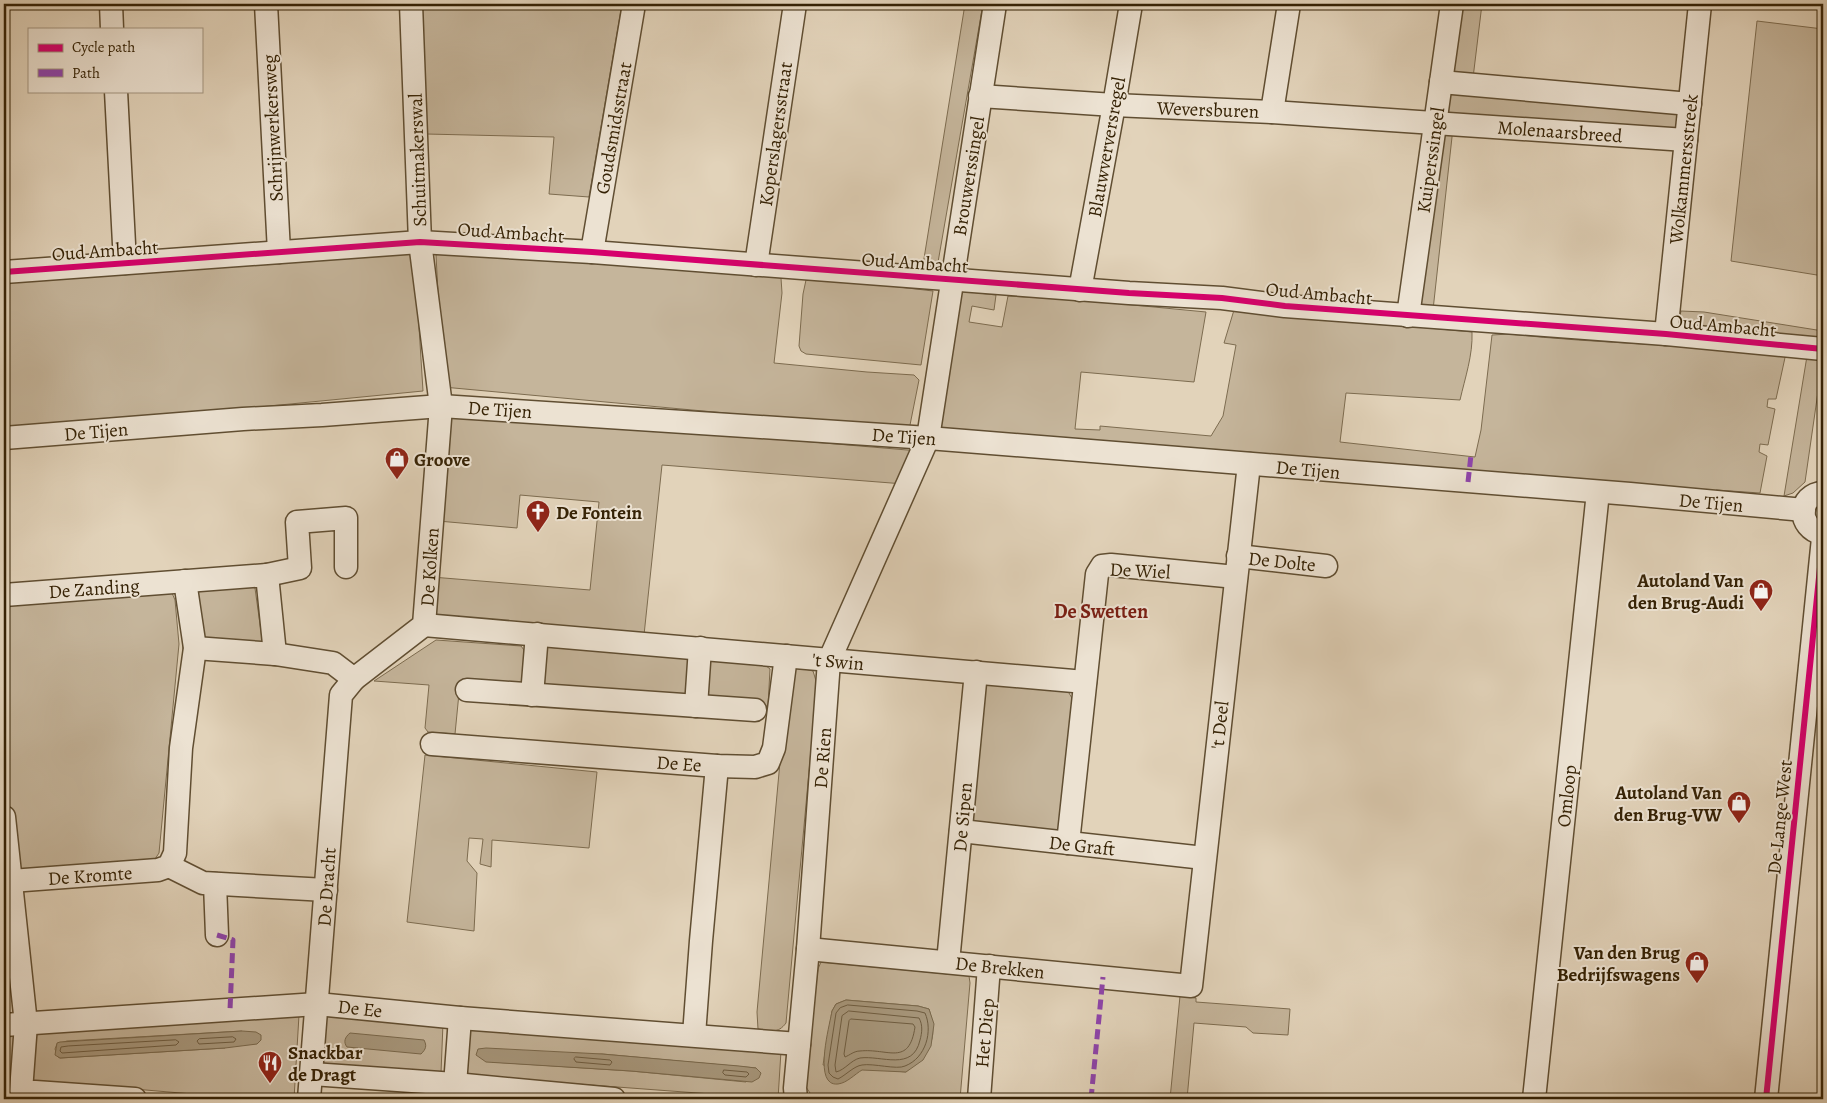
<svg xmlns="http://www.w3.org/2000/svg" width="1827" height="1103" font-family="Alegreya,serif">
<rect width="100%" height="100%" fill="#e2d3ba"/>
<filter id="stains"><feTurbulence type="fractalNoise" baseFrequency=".004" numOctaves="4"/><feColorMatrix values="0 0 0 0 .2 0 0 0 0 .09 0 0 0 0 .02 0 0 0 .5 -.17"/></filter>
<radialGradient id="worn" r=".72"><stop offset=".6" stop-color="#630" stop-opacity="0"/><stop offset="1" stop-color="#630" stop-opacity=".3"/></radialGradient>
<!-- green -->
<g fill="#c5b59b" stroke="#7d6c50" fill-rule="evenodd">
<path d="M421 4H622L589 197 549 194 554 137 426 134Z"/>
<path d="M965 4H983L937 268 922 271Z"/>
<path d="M1444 4H1482L1473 78 1435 74Z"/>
<path d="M1757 21 1823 29V276L1731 261Z"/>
<path d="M1446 90 1683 110 1682 134 1447 115Z"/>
<path d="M1428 124 1453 128 1433 310 1405 309Z"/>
<path d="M414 247 423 391 4 432V278Z"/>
<path d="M443 253 758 274 781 278 782 293 774 363 867 372 914 375 919 380 909 430 443 387 436 255Z"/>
<path d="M806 280 873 284 933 291 921 365 806 354 801 351 799 346 803 294Z"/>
<path d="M961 291 996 295 994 310 972 306 969 322 1002 327 1008 296 1081 300 1206 312 1194 382 1081 372 1075 429 1100 430V426L1211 436 1223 416 1236 345 1224 343 1234 310 1472 332C1473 355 1465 378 1460 400L1346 393 1340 442 1475 457 1481 430 1492 335 1509 334C1602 344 1694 345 1786 353L1776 399H1768L1767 407 1775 409 1768 445 1760 444 1759 452 1767 456 1760 493 1716 490 1711 495 937 433Z"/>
<path d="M1681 311 1704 312 1823 331V341L1677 329Z"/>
<path d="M1807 356 1823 357 1805 482 1793 493 1784 496Z"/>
<path d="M445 411 919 451 904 484 662 465 644 635 429 618 432 577 590 590 599 502 520 495 517 528 438 521Z"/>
<path d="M254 581 263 646 208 639 197 628 198 585Z"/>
<path d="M172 593 175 600 179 644 159 853 155 859 145 862 24 874 14 860 4 768V601Z"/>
<path d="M436 640 521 646 524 650 522 687 460 683 455 734 428 732 425 728 429 685 374 681Z"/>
<path d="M545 647 690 658 685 701 535 688Z"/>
<path d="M707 660 765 665 770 669 768 707 703 702Z"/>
<path d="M793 666 813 671 817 684 786 1023C778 1034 770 1031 758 1029L757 1012 781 751Z"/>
<path d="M985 683 1065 689 1069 693 1073 700 1060 828 1056 832 968 821Z"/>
<path d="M425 755 597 772 589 848 492 840 491 867 480 864 483 839 469 838 467 861 477 873 474 931 407 922Z"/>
<path d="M821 962 969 976 970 983 960 1099H814L804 1084 818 969ZM846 1000 918 1006 929 1009C939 1044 929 1048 906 1072L823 1065 832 1011 836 1004Z"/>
<path d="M1180 996 1196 998V1002L1290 1009 1288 1035 1253 1033 1246 1027 1194 1023 1187 1099H1170Z"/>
<path d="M326 1014 443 1023 441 1073 321 1063Z"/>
<path d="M299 1015 294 1099H250L30 1080 33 1029ZM242 1031 225 1048 60 1058 58 1057 55 1049 57 1044 67 1041Z"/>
<path d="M462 1025 781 1051 778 1099 456 1075ZM602 1054 756 1068 746 1082 631 1071 492 1062Z"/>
<path d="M21 1028 16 1086H10L8 1099H4V1031Z"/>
</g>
<!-- water -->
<g fill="#a7977c" stroke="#79684c">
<path d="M846 1000 918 1006 929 1009 934 1024 931 1046 923 1060 906 1072 862 1070C855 1074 847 1083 838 1084 812 1087 830 1024 832 1011L836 1004Z"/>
<path d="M242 1031 256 1032 261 1035V1040L257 1044 225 1048 60 1058 55 1055 57 1043 60 1042Z"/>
<path d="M350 1033 424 1040C427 1046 426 1049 421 1054L347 1047C343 1042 345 1037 350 1033Z"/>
<path d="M486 1048 602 1054 739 1066 756 1068 761 1073 759 1078 752 1082 631 1071 486 1062 476 1055 478 1049Z"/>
</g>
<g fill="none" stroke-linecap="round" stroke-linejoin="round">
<!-- shore -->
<g stroke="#6e5c40" stroke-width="1">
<path d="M848 1005 917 1011 925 1013C933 1031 926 1058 905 1066 897 1070 873 1063 862 1065 854 1066 846 1075 838 1079L833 1077 829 1073 828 1065 836 1013 840 1008Z"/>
<path d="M849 1011 919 1018C923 1025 922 1033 920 1040 913 1072 881 1055 860 1058 851 1060 845 1070 836 1072L835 1065 842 1016Z"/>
<path d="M851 1019 913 1024 915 1027C909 1067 888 1048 860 1051 854 1051 850 1055 845 1057L844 1054 849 1021Z"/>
<path d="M233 1037 236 1039 234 1042 199 1044 197 1041 199 1039Z"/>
<path d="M176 1040 179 1042 176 1045 62 1053 60 1051 61 1047 68 1046Z"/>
<path d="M576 1057 610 1060 612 1062 610 1065 576 1062 574 1059Z"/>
<path d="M724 1070 747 1072 749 1074 746 1077 725 1075 723 1073Z"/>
</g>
<defs>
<g id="minor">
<path d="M111 4 112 29"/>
<path d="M266 4 279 252"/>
<path d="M1441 82 1690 104"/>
<path d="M116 91 125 263"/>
<path d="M980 96 1114 105 1272 112 1686 140"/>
<path d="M1272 112 1289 4"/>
<path d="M592 252 634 4"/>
<path d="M756 265 795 4"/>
<path d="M4 272 420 242 592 252 1129 293 1222 298 1285 306 1666 334 1823 349"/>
<path d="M1080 290 1114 105 1131 4"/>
<path d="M1408 316 1452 4"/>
<path d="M1666 334 1700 4"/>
<path d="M4 438 243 419 322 415 441 406 928 438 1630 494 1804 510"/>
<path d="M1823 493C1798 494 1796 528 1823 534"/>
<path d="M1238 556 1326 566"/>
<path d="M267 575 300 568 297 522 346 518V567"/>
<path d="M4 595 267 575 275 654"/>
<path d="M424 625 1085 682"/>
<path d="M195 648 275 654 333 663 354 679 424 625 441 406 420 242 411 4"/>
<path d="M467 690 755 710"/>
<path d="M532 695 537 634"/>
<path d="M696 706 700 648"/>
<path d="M432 744 717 766 755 767 768 763 774 748 786 656"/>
<path d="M4 817 26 1024 21 1091 135 1099"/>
<path d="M961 831 1204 858"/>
<path d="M1068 843 1097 574 1102 566 1111 565 1236 577"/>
<path d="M169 866 203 883 326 890"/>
<path d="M11 881 158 870 169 866 175 853 181 748 195 648 185 581"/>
<path d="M215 884 217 935"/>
<path d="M808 949 1191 986 1249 464"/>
<path d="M948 962 976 672"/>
<path d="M4 1025 317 1004 460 1018 799 1044"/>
<path d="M694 1035 701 941 717 766"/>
<path d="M312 1074 455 1084 614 1099"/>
<path d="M454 1098 460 1018"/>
<path d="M309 1099 341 695 354 679"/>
<path d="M796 1099 795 1088 808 949 829 661 928 438 995 4"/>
<path d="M979 1099 989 966"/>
<path d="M1534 1099 1598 492"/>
<path d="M1766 1099 1823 538"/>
</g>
</defs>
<!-- minor casing -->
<use href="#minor" stroke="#604e32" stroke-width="25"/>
<!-- minor -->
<use href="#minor" stroke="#ece2d2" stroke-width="22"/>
<!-- quiet -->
<g stroke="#8e44ad" stroke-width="5" stroke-dasharray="10 5" stroke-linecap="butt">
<path d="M1468 482 1471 455"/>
<path d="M217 935 233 940 230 1010"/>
<path d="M1091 1099 1103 977"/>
</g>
<defs>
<g id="cycleway">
<path d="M4 272 420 242 592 252 1129 293 1222 298 1285 306 1666 334 1823 349"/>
<path d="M1766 1099 1823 538"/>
</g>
</defs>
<!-- cycleway casing -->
<use href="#cycleway" stroke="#ece2d2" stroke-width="9"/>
<!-- cycleway -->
<use href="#cycleway" stroke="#d6006c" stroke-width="6"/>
</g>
<!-- icons -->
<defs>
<symbol id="shop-pin" viewBox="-11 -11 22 30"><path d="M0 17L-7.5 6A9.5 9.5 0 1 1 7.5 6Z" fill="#8f2418" stroke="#ece2d2"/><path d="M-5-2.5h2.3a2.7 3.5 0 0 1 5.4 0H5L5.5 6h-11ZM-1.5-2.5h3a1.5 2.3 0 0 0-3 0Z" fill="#fff"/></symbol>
<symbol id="church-pin" viewBox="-11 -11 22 30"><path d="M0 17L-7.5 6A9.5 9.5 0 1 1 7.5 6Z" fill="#8f2418" stroke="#ece2d2"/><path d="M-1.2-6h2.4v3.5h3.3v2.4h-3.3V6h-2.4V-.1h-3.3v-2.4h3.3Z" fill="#fff"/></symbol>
<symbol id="restaurant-pin" viewBox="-11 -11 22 30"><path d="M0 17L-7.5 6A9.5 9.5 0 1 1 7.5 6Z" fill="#8f2418" stroke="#ece2d2"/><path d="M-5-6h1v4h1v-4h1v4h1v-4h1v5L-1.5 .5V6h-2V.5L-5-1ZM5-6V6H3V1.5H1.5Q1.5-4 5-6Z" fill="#fff"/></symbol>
</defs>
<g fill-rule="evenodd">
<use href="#shop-pin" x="383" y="445" width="28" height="38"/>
<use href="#church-pin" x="524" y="498" width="28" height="38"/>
<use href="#shop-pin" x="1747" y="577" width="28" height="38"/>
<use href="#shop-pin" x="1725" y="789" width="28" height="38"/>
<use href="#shop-pin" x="1683" y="949" width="28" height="38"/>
<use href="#restaurant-pin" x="256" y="1049" width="28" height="38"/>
</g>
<g text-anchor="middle" stroke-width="4" stroke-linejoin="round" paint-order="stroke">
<!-- street labels -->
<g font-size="19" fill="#352205" stroke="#ece2d2">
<text transform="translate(1208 109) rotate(2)" y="7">Weversburen</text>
<text transform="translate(272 128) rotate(-93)" y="7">Schrijnwerkersweg</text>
<text transform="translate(613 128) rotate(-80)" y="7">Goudsmidsstraat</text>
<text transform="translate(1560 131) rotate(4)" y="7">Molenaarsbreed</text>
<text transform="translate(775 134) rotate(-82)" y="7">Koperslagersstraat</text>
<text transform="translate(1106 147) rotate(-80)" y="7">Blauwverversregel</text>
<text transform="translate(417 160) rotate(-92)" y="7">Schuitmakerswal</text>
<text transform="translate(1430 160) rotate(-82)" y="7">Kuiperssingel</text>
<text transform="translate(1683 169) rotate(-84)" y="7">Wolkammersstreek</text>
<text transform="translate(968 176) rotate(-81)" y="7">Brouwerssingel</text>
<text transform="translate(511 232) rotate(4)" y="7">Oud Ambacht</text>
<text transform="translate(105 250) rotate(-4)" y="7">Oud Ambacht</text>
<text transform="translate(915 262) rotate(4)" y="7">Oud Ambacht</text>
<text transform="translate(1319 293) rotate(5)" y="7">Oud Ambacht</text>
<text transform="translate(1723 325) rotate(5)" y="7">Oud Ambacht</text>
<text transform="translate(500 409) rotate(4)" y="7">De Tijen</text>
<text transform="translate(96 431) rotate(-5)" y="7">De Tijen</text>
<text transform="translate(904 436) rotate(4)" y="7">De Tijen</text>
<text transform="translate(1308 469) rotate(5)" y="7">De Tijen</text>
<text transform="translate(1711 502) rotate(5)" y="7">De Tijen</text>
<text transform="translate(1282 561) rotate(6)" y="7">De Dolte</text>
<text transform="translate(429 567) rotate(-86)" y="7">De Kolken</text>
<text transform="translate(1140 570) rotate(3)" y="7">De Wiel</text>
<text transform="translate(94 588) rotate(-4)" y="7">De Zanding</text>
<text transform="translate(838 661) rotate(5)" y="7">'t Swin</text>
<text transform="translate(1219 725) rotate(-84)" y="7">'t Deel</text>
<text transform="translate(822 758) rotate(-86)" y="7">De Rien</text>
<text transform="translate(679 763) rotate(4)" y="7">De Ee</text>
<text transform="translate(1566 796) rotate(-84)" y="7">Omloop</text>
<text transform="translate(962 817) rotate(-85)" y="7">De Sipen</text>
<text transform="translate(1779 817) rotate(-84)" y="7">De Lange West</text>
<text transform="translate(1082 845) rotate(6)" y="7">De Graft</text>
<text transform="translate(90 875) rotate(-4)" y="7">De Kromte</text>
<text transform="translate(326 887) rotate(-86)" y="7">De Dracht</text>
<text transform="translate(1000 967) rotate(6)" y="7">De Brekken</text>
<text transform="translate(360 1008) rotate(6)" y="7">De Ee</text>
<text transform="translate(984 1033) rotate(-85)" y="7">Het Diep</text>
</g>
<!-- poi labels -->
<g font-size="19" font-weight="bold" fill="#352205" stroke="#ece2d2" text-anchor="start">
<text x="414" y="466">Groove</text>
<text x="556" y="519">De Fontein</text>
<text x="1744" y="587" text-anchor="end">Autoland Van<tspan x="1744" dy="22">den Brug-Audi</tspan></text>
<text x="1722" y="799" text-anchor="end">Autoland Van<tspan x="1722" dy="22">den Brug-VW</tspan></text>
<text x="1680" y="959" text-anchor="end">Van den Brug<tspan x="1680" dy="22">Bedrijfswagens</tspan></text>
<text x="288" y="1059">Snackbar<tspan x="288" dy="22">de Dragt</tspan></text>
</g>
<!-- neighbourhood labels -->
<g font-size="20" font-weight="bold" fill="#7a1f14" stroke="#ece2d2">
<text x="1101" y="618">De Swetten</text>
</g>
</g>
<!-- margin -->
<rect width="1827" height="1103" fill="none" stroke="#e2d3ba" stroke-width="20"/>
<rect x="5" y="5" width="1817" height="1093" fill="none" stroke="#352205" stroke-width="2.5"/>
<rect x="10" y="10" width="1807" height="1083" fill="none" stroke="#352205"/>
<!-- legend -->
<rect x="28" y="28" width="175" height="65" fill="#ece2d2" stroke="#a39580"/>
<rect x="38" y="44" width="25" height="8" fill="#d6006c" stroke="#a39580"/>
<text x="72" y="52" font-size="15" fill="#352205">Cycle path</text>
<rect x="38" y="69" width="25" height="8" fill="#8e44ad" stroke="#a39580"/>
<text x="72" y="78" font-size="15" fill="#352205">Path</text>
<rect width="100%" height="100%" filter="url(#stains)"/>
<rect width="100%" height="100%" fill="url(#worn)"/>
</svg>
